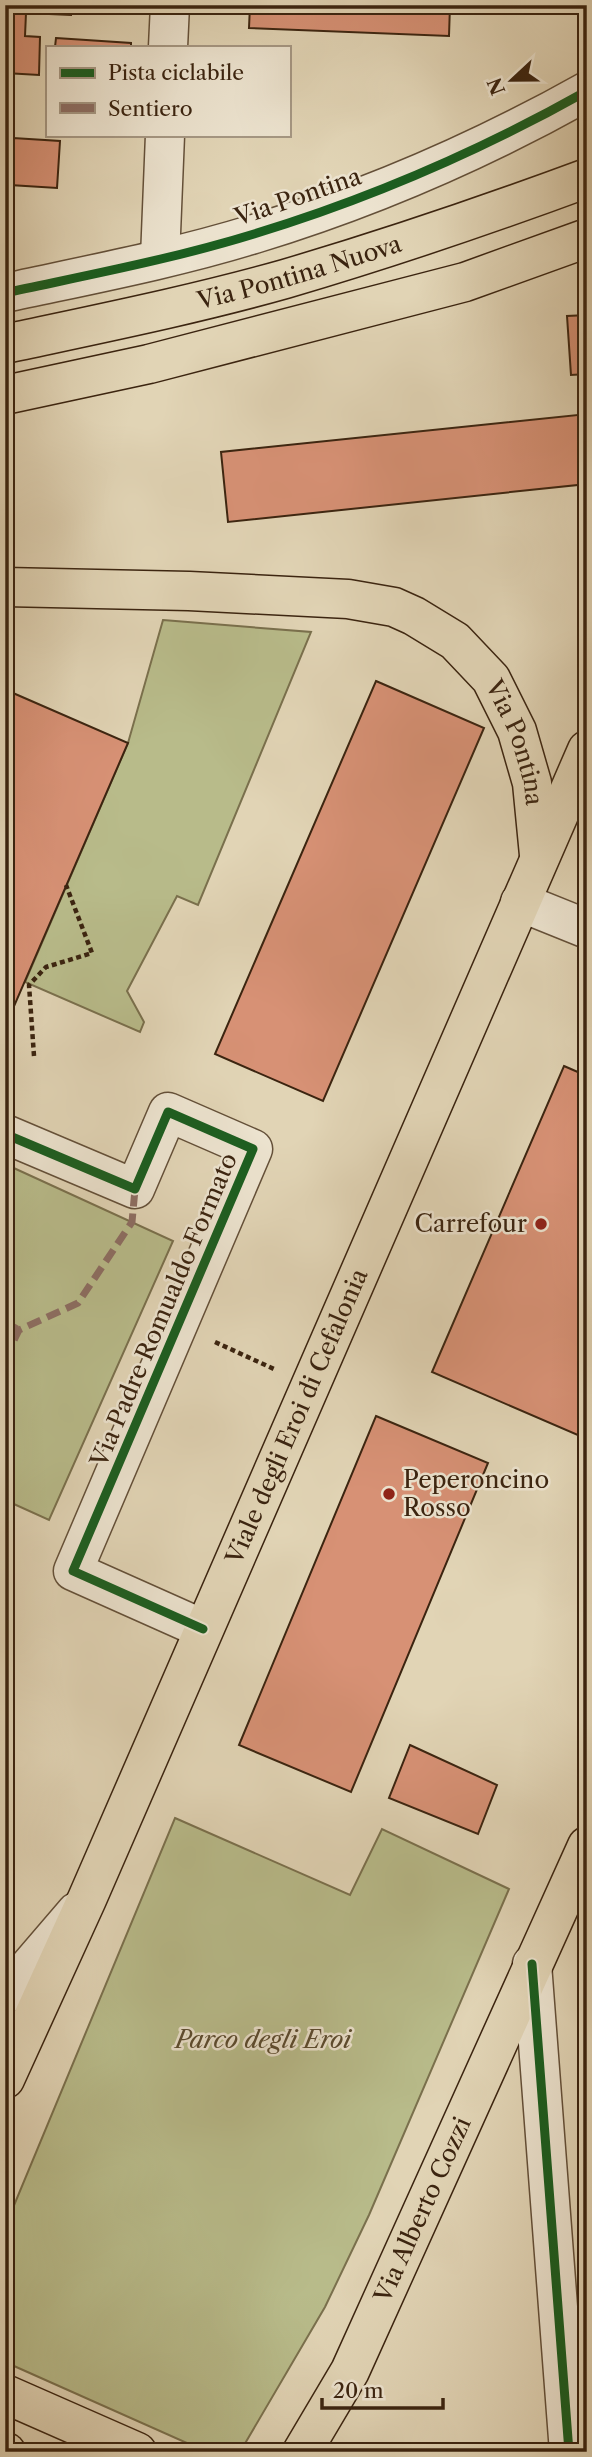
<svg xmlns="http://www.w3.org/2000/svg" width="592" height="2457" font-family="'Libre Caslon Text',serif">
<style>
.green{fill:#b8bb8a;stroke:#7a704d;stroke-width:2}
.building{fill:#d79175;stroke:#3b2410;stroke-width:2}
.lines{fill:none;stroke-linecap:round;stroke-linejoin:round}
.minor-casing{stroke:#645039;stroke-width:41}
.major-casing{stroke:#3b2410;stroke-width:41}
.highway-casing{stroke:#3b2410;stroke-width:41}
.path{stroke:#3b2410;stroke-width:4.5;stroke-dasharray:5 3.5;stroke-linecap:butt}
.minor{stroke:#ece3cf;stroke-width:38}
.major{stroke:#e1d4b5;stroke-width:38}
.highway{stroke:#e1d4b5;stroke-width:38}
.quiet{stroke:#8d6e63;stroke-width:7;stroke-dasharray:14 7;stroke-linecap:butt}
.cycleway-casing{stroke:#ece3cf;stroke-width:13}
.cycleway{stroke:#1b5e20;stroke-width:9}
.poi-dot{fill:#8f2418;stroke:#ece3cf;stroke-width:2.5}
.labels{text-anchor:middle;stroke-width:5;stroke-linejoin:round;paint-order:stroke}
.street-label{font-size:24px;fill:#3b2410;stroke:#ece3cf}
.poi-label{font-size:24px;fill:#3b2410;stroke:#ece3cf;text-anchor:end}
.park-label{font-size:24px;font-style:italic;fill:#5a4a2e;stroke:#ece3cf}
</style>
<rect width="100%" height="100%" fill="#e1d4b5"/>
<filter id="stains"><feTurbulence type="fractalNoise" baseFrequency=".00286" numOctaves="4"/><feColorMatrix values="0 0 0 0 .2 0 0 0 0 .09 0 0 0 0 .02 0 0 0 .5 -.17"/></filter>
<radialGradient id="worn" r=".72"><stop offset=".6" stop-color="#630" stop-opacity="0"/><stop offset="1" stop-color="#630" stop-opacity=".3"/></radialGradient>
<!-- green -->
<g class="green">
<polygon points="163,620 311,632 198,905 177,896 127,991 144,1022 140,1032 25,982 128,743"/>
<polygon points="5,1164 173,1241 49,1520 5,1500"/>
<polygon points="175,1818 350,1895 382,1829 509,1889 369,2215 325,2307 240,2452 207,2452 5,2362 5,2227"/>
</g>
<!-- building -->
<g class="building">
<polygon points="5,5 71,5 71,15 26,13 25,36 40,37 39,75 5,73"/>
<polygon points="250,5 450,5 449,36 249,28"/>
<polygon points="56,38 131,43 131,47 55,47"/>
<polygon points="13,138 60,141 57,188 10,185"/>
<polygon points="587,315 587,374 571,375 567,316"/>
<polygon points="587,414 587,484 228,522 221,452"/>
<polygon points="376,681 484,728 323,1101 215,1054"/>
<polygon points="13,693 128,743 5,1027 5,712"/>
<polygon points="564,1066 587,1076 587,1439 432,1372"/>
<polygon points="376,1416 488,1463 351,1792 239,1745"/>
<polygon points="410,1745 497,1785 478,1834 389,1798"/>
</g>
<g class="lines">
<!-- minor casing -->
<g class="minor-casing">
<g id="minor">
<polyline points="168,47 170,5"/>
<polyline points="160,258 165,135"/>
<path d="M5,293C88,275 173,259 254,234C369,199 482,150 587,91"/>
<polyline points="520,902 587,929"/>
<polyline points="5,1134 135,1189 168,1112 253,1149 73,1571 203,1629"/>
<polyline points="532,1964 569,2452"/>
<polyline points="5,1995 76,1912"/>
</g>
</g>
<!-- major casing -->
<g class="major-casing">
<g id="major">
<path id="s1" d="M5,587L189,591L348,599L394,607L414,616L455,641L491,679L517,731L532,783L539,855"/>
<path id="s2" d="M5,2079L87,1899L587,750"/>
<polyline points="5,2394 137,2452"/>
<polyline points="5,2452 6,2452"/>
<path id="s3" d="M302,2452L350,2371L587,1846"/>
</g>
</g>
<!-- highway casing -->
<g class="highway-casing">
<g id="highway">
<path id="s4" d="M5,344C98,324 193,305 285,279C387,249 487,215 587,178"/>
<polyline points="5,395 149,364 465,282 587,238"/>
</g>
</g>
<!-- path -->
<g class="path">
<polyline points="34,1056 29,985 46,967 92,953 66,885"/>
<polyline points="215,1342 274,1369"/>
</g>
<!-- minor -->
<use href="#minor" class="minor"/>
<!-- major -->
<use href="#major" class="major"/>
<!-- highway -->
<use href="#highway" class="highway"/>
<!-- quiet -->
<g class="quiet">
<polyline points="5,1322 19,1330"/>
<polyline points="5,1359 19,1330 78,1303 132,1222 135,1189"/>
</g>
<!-- cycleway casing -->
<g class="cycleway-casing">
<g id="cycleway">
<path d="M5,293C88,275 173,259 254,234C369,199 482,150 587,91"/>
<polyline points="5,1134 135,1189 168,1112 253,1149 73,1571 203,1629"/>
<polyline points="532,1964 569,2452"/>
</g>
</g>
<!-- cycleway -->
<use href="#cycleway" class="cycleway"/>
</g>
<!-- markers -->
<g class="poi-dot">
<circle cx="541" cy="1224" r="7"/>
<circle cx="389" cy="1494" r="7"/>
</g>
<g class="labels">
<!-- street labels -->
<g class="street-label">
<text transform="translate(298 197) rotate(-19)" y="8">Via Pontina</text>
<text dy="8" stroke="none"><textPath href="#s4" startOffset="303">Via Pontina Nuova</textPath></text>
<text dy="8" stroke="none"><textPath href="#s1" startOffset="581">Via Pontina</textPath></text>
<text transform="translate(164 1310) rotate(-67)" y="8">Via Padre Romualdo Formato</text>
<text dy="8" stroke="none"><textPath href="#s2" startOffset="724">Viale degli Eroi di Cefalonia</textPath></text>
<text dy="8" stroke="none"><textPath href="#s3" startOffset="271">Via Alberto Cozzi</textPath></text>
</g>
<!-- poi labels -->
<g class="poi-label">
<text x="527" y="1232">Carrefour</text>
<text x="403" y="1488" text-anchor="start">Peperoncino<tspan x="403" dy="28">Rosso</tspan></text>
</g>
<!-- park labels -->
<g class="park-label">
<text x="263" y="2048">Parco degli Eroi</text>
</g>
</g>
<!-- margin -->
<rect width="592" height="2457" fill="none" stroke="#e1d4b5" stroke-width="28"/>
<rect x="7" y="7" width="578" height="2443" fill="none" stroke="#3b2410" stroke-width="3.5"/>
<rect x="14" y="14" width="564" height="2429" fill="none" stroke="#3b2410" stroke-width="2"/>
<!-- legend -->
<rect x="46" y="46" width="245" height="91" fill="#ece3cf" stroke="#a59783" stroke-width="2"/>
<rect x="60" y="68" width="35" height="10" fill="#1b5e20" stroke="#a59783" stroke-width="2"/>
<text x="108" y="80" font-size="21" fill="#3b2410">Pista ciclabile</text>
<rect x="60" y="103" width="35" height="10" fill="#8d6e63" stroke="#a59783" stroke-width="2"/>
<text x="108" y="116" font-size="21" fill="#3b2410">Sentiero</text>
<!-- north arrow -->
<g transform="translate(512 80) rotate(248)" stroke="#ece3cf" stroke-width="5" paint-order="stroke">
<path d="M0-5L12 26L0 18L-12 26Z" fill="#3b2410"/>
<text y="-10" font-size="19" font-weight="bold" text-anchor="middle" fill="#3b2410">N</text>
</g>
<!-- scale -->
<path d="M322 2398v10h121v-10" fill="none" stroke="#3b2410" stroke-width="3.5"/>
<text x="333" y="2398" font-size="21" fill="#3b2410" stroke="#ece3cf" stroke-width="5" paint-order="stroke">20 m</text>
<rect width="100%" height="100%" filter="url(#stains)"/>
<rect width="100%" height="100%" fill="url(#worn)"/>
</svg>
